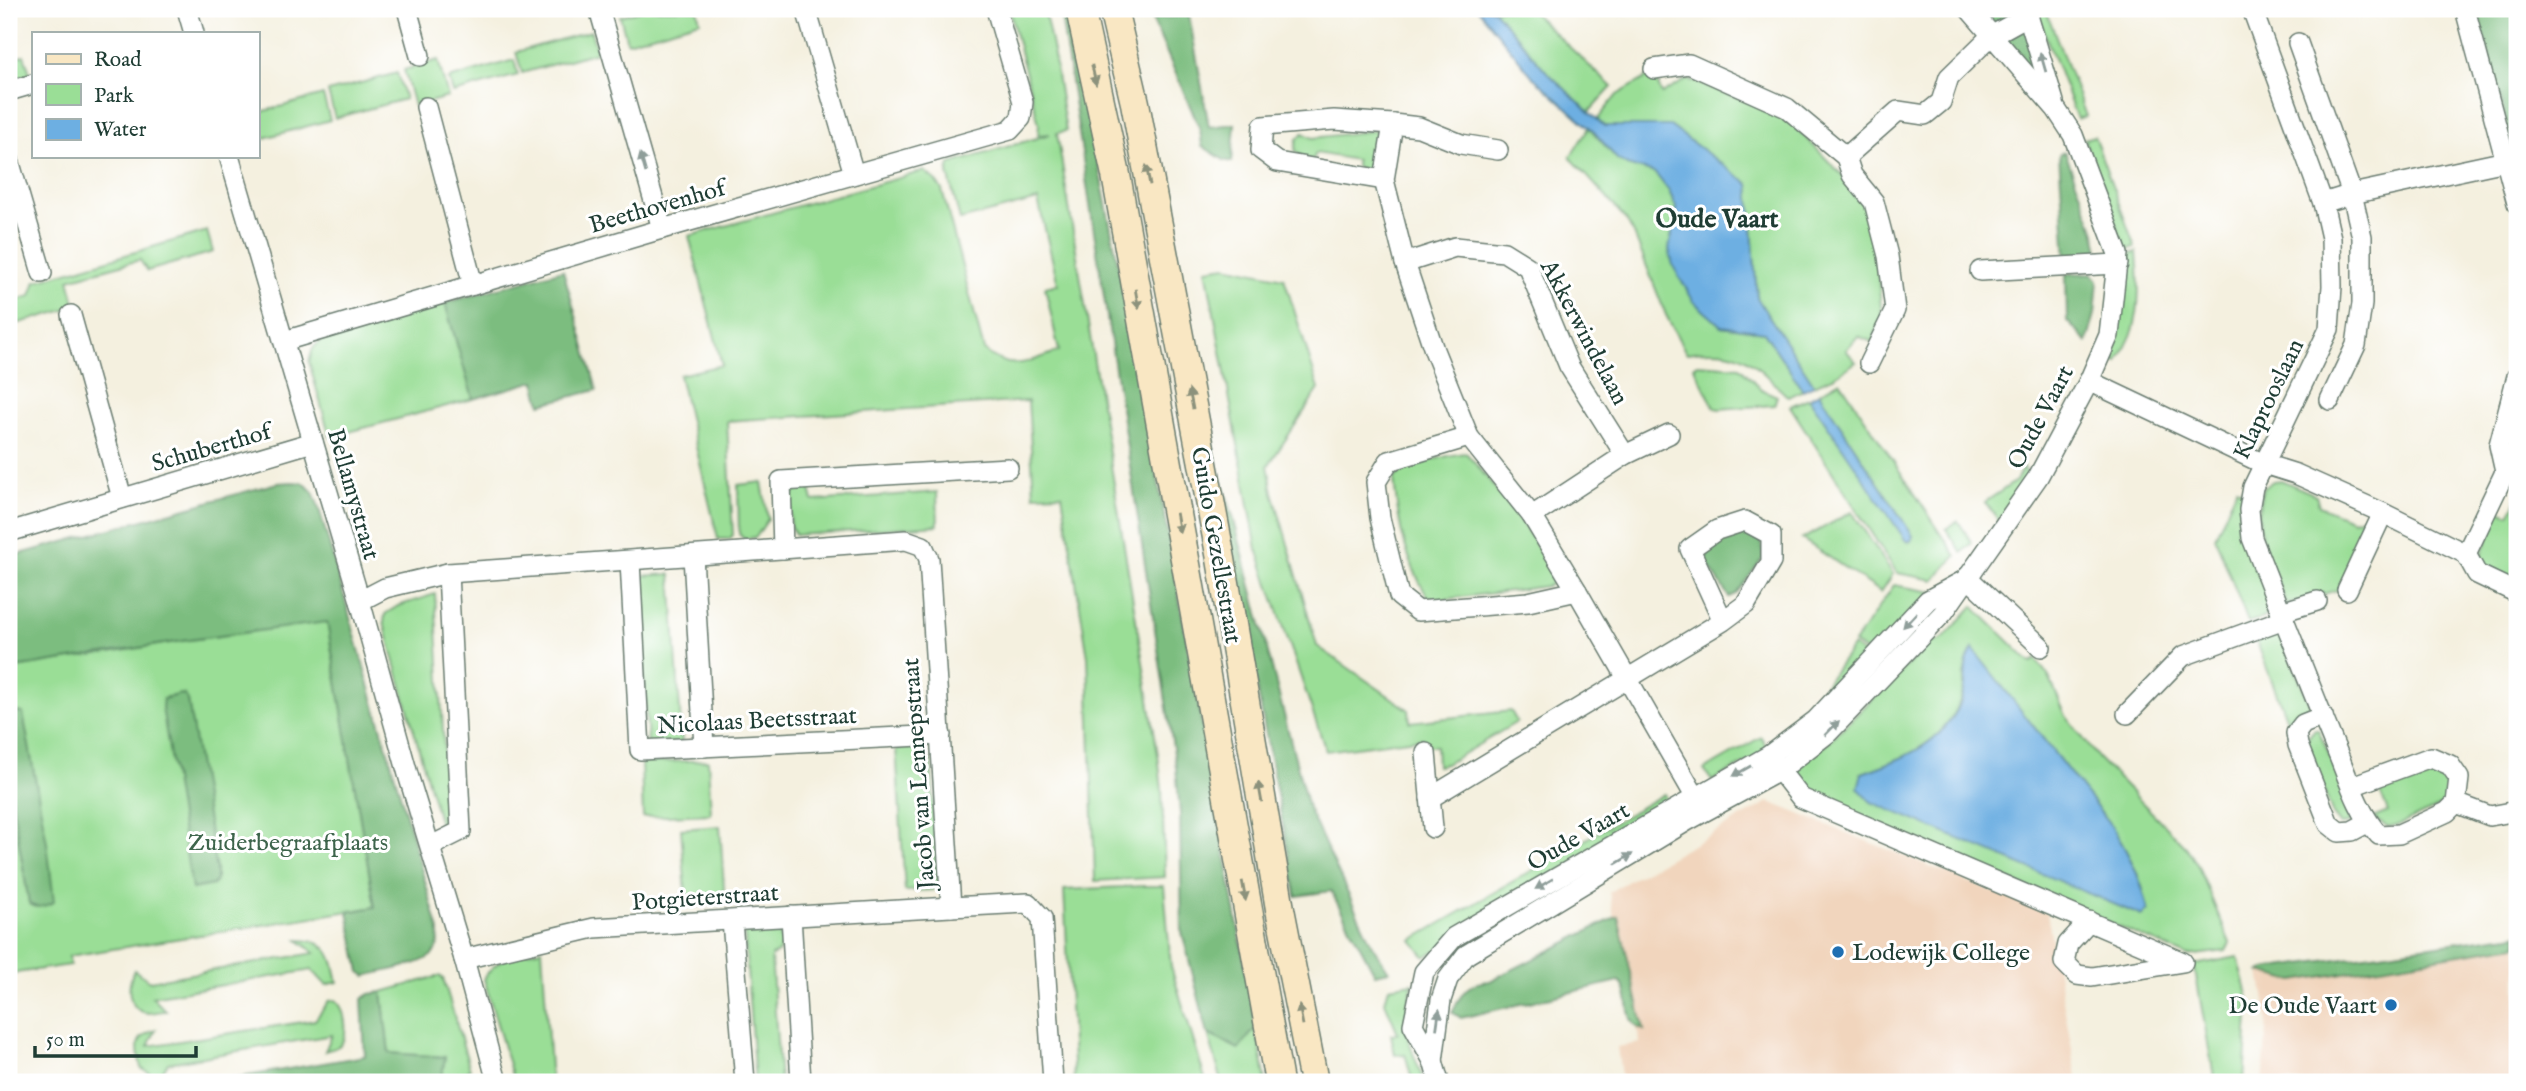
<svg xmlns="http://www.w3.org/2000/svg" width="2526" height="1091" font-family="'IM FELL English',serif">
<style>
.built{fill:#f1d5bd}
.green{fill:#9ade96;stroke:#5c8e65;stroke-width:2;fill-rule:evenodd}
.forest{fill:#7bbd7f;stroke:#4d7d5a;stroke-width:2}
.water{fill:#6dafe2;stroke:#46768b;stroke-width:2}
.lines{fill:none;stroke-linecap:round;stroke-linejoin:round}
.minor-casing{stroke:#6a7c70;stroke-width:22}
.secondary-casing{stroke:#6a7c70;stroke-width:31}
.minor{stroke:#fff;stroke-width:19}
.secondary{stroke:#f9e7c3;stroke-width:28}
.oneway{fill:#8f9e9a}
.oneway2{fill:#8c927c}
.poi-dot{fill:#1f6fb2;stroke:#fff;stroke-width:2.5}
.labels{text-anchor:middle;stroke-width:6;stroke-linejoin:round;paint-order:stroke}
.street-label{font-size:24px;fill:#1f3d34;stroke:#fff}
.park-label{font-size:24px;fill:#3e654c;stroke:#fff}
.poi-label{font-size:24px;fill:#1f3d34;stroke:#fff;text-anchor:start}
.neighbourhood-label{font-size:26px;font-weight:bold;fill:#1f3d34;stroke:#fff}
</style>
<rect width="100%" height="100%" fill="#fff"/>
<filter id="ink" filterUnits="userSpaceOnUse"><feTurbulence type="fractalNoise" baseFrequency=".0143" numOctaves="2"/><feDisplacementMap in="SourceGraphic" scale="14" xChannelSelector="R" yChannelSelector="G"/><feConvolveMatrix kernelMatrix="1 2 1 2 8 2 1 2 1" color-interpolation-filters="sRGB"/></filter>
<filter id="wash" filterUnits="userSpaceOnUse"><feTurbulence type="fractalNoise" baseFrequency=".00686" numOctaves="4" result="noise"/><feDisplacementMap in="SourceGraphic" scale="28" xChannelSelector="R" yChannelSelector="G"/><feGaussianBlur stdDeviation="1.57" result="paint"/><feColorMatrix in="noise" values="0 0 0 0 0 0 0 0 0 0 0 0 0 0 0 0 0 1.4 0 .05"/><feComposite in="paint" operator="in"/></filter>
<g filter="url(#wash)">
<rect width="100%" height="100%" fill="#f4f0df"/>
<!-- built -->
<g class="built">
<polygon points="1769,802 2047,913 2078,1082 1622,1082 1617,1047 1640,1043 1609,892"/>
<polygon points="2517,945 2517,1082 2262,1082 2268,1019 2260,972 2294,981"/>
</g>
<!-- green -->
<g class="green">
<polygon points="644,9 697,9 700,21 627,42 620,16"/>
<path d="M1009,9H1044L1054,56L1066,131L1057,133L1158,755L1162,790L1165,877L1095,881L1088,657L1062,494L1034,495L1028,401L727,421L733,535L729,539H718L679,375L722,365L689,236L924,171L934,179L942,190L984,350C1011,374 1030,361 1059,351L1045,287L1058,284L1038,200L960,220L948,173L950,164L1050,134L1038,135L1039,124Z"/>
<polygon points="1493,9 1529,9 1612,87 1589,112 1546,71"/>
<polygon points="2046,10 2086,116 2077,119 2037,13"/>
<polygon points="591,31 597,52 522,73 516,52"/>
<polygon points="24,55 31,76 9,81 9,59"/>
<polygon points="438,60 448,97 414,106 404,70"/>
<polygon points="514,60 518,75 453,93 449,79"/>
<polygon points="397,73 405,99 335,118 328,92"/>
<polygon points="1653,74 1662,94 1687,79 1782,113 1841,174 1872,212 1882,317 1872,342 1858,336 1846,350 1856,362 1835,376 1814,385 1757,298 1749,184 1670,126 1604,126 1597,120 1617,95"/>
<polygon points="323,95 330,120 257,140 257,113"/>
<path d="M1589,128L1617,159L1627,165L1655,173L1669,191L1677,209L1669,249L1721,326L1764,332L1803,390L1788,397C1750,360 1743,345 1686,353L1666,315L1634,234L1625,218L1570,157Z"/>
<polygon points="1378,130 1379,135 1374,165 1366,170 1356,167 1356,160 1316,153 1313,160 1301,157 1295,150 1297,139 1303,133 1313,138"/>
<polygon points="2094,136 2135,247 2125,250 2084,139"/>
<polygon points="207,231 213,252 147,271 140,260 69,279 76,307 9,326 9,302 31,296 36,281"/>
<path d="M2137,252C2139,277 2141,306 2133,331C2129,341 2123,352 2118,362L2109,357L2122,256Z"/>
<polygon points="1226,266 1284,278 1319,389 1268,466 1273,492 1317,646 1409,710 1410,722 1511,711 1517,722 1446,764 1437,766 1436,746 1425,746 1423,738 1326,751 1257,549 1206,269"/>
<polygon points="445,303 473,399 330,437 309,362 313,348 323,339"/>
<polygon points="1697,364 1740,367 1761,389 1777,396 1774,405 1718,409 1714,407 1694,367"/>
<polygon points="1840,381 1956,556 1934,580 1897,573 1790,406 1809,398 1909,542 1913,536 1819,393"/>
<path d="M1466,453C1483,472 1557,562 1553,583L1548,586L1439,600L1427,596C1404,556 1398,523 1394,479C1403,465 1449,455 1466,453Z"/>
<polygon points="2023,466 2028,477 1999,521 1985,502 2016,481"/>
<path d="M2281,480L2316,495L2319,506L2353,520L2362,517L2371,526L2344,588L2287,605C2272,566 2250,530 2263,488L2273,481Z"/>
<polygon points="762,482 768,519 756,537 744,539 739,534 738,485"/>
<polygon points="802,485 809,485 813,501 937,492 938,525 796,535 790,527 791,496"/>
<path d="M2237,488L2244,491C2234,535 2255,565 2272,605L2263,618L2248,622L2215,537Z"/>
<polygon points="2517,500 2517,584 2486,570 2482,555 2493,526 2490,524 2498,509 2509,514"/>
<polygon points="1852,512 1893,574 1881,592 1802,539"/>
<polygon points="1958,521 1972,543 1962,553 1946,529"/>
<polygon points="671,574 682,743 648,745 638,576"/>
<polygon points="1894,585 1933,592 1872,656 1854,643"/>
<polygon points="435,594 448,816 447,824 441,828 384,623 385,614 398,606"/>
<path d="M1973,606L2031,663L2036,659L2049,677L2066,716L2099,759L2187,848L2198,866L2230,943L2226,951L2187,956L1804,793L1796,784L1795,768L1825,745L1929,644L1943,639ZM1973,649L2112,827C2129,854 2142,879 2148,910L1862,773C1905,758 1951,741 1963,691C1965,686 1963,680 1964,675C1965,667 1970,657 1973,649Z"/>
<path d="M327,621L375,907L69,956L70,965L9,974V783L29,903L18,712L9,715V669L182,641ZM175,696L193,889L166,697Z"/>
<polygon points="2271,634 2282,638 2311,707 2310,713 2289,725 2256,640"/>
<polygon points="1853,646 1870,659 1810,721 1802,712 1813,701"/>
<polygon points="2315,729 2318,729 2353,811 2350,822 2341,825 2333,815 2306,740"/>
<polygon points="1761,737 1769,751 1712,781 1704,770"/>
<polygon points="917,747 925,752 931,761 938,879 933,890 905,891 896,749"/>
<polygon points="708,760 711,814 643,817 641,763"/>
<path d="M2426,768C2446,777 2450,780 2447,803L2401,824L2387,827L2373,818L2388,812L2379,789L2364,794L2366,788Z"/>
<polygon points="1664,794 1670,808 1425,957 1412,940"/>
<polygon points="720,826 725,904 687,907 681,829"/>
<polygon points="1143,886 1164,886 1171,967 1206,1082 1074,1082 1064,890"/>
<polygon points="768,927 780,935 782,944 778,953 771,956 780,1082 755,1082 744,928"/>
<path d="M298,940C329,940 332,954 338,982L326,985L312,970L152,997L166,1011C160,1011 153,1013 148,1013C126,1010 127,985 134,970L150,981L315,953Z"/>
<path d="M542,949L551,1082H514L484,979C497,955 518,954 542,949Z"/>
<polygon points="2238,957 2249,999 2244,1082 2215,1082 2194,965"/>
<polygon points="439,976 443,978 470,1069 467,1072 442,1076 444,1057 389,1053 382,992"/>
<path d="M1413,983C1400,1030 1408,1039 1424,1082L1412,1079L1405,1054L1395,1055L1391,1034L1398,1033L1385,1002L1389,987Z"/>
<path d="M336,1000C345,1009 349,1033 341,1044C337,1049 330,1049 325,1051L332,1035L168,1063L158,1078L141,1068C137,1047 133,1037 156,1030L148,1046L315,1020L329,1001Z"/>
<polygon points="1256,1027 1266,1082 1222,1082 1208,1034 1239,1049"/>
</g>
<!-- forest -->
<g class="forest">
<polygon points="1060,9 1067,9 1130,324 1256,1027 1239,1049 1208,1034 1182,932 1180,814 1176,767"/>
<polygon points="1969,9 2026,9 2056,109"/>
<polygon points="2477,9 2516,9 2517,164 2517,163"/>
<polygon points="1189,15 1209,127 1235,124 1232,162 1224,160 1202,146 1200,129 1152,19"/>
<polygon points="2065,152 2094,229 2099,250 2092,258 2066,259 2059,154"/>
<polygon points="563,270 597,390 541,404 535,381 473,399 445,303"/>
<polygon points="2092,273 2098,280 2095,314 2087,342 2067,321 2066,274"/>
<polygon points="1213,451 1234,520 1308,808 1372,945 1389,971 1375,974 1331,891 1296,896"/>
<path d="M292,482L304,483L313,492L318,505L439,931C439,939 439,946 434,953C425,965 382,971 366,976L360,972L348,912L375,907L327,622L182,641L9,669V557L277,483Z"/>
<polygon points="1746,529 1762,541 1763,558 1736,594 1729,597 1707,563 1706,551 1721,538"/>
<polygon points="180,694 185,695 188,700 216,870 216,881 213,885 192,889 162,707 163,699"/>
<path d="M18,712L23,713L47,843L54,902C47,906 35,910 29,903L9,783V715Z"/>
<path d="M1618,916L1644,1030C1621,1024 1634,994 1619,981L1461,1018L1452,1012C1462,993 1467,982 1490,981Z"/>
<polygon points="2517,934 2517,945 2294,981 2260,972 2265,969"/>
<polygon points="382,992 389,1053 445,1057 442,1076 429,1082 212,1082 365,1056 362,999 370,994"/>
</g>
<!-- water -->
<g class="water">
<polygon points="1478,9 1493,9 1546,71 1604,126 1670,126 1749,184 1757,298 1814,385 1803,390 1764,332 1721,326 1694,302 1673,266 1669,249 1677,209 1669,191 1655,173 1627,165 1617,159 1595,133 1533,77"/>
<polygon points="1819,393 1913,536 1911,541 1906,541 1809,398"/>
<path d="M1973,649L2112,827C2129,854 2142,879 2148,910L2142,916L1871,802L1858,788L1862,773C1905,758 1953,740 1964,691C1968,672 1961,669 1973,649Z"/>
</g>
</g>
<g filter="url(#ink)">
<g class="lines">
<!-- minor casing -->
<g class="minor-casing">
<g id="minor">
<polyline points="187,9 194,33"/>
<polyline points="407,9 420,56"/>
<polyline points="599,9 662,229"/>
<polyline points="806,9 854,174"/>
<polyline points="2026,9 2054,102"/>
<path d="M2252,9L2323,203L2331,238L2332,286L2329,329L2253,487L2249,510L2252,538C2280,609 2307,679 2336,749C2348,778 2358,812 2379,835L2399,834L2447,812L2456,803L2459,778L2450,765L2431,757L2352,786"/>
<polyline points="2465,9 2517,203"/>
<polyline points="2298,43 2352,194 2362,237 2362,304 2356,345 2330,400"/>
<polyline points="1654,69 1689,64 1787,108 1846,157 1852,175 1874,202 1888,256 1895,310 1869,363"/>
<polyline points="9,91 33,84"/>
<polyline points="426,107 473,285"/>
<polyline points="1393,124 1384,180 1405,263 1434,350 1469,437 1532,516 1577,591 1700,805"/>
<polyline points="229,156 360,601 409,778 464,959 497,1082"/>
<polyline points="1846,157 1898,111 1925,115 1941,102 1949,77 1991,36 2029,15"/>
<polyline points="9,160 42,273"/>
<polyline points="1384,180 1277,162 1261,150 1263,126 1334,120 1393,124 1419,127 1461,144 1498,150"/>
<polyline points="2323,203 2352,194 2506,161"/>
<polyline points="1405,263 1455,247 1504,252 1528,267 1569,366 1625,455"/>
<polyline points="1980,271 2118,264"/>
<polyline points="71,315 122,498"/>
<polyline points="284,341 662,229 1010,130 1021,118 1023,102 996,9"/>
<polyline points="2089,381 2264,464 2296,474 2383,513 2466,554 2477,574 2517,593"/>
<polyline points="1469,437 1389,461 1376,482 1380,518 1399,596 1418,611 1528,602 1577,591"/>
<polyline points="1532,516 1625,455 1669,434"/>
<polyline points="9,532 313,442"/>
<polyline points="783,549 781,481 1008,468"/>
<polyline points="2466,554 2505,472 2499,445 2517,376"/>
<polyline points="693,556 704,747"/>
<polyline points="630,561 640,750 941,735"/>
<polyline points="1967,577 2041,647"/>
<polyline points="2347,590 2383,513"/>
<polyline points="360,601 385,588 448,573 906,540 923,546 929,559 951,907 1028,903 1042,918 1053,1082"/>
<polyline points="2281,612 2317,601"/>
<polyline points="2127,714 2183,656 2284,619"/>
<polyline points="2323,716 2303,724 2296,733 2298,745 2329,824 2339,832 2352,831 2367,823"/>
<polyline points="1426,753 1433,828"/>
<polyline points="1773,762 1801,798 2183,962 2092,977 2077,975 2064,962 2068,944 2089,921"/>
<polyline points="1430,798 1723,621 1746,604 1771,562 1771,535 1745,521 1717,530 1690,549 1723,621"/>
<polyline points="2456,803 2490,816 2517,811"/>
<polyline points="431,846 461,831 448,573"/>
<polyline points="791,916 801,1082"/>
<polyline points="732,921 745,1082"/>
<polyline points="464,959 594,928 951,907"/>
<polyline points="1433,1061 1441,1000 1448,979 1466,955 1687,821 1779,771 1828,733 1943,613 2038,477 2089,381 2109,335 2118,254 2073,135 2056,109 1969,9"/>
<polyline points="1439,1082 1433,1061 1413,1025 1424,972 1454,937 1768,756 1816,720 1928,600 1963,581"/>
</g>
</g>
<!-- secondary casing -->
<g class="secondary-casing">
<g id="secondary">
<polyline points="1080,9 1116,175 1279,1082"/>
<polyline points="1113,9 1135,103 1221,559 1280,909 1314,1082"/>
</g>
</g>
<!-- minor -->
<use href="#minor" class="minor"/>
<!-- secondary -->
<use href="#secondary" class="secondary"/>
</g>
<!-- one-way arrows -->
<defs><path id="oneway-solid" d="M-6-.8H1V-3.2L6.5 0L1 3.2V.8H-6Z" transform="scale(1.75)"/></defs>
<g class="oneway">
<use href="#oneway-solid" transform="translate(2043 62) rotate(-106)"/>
<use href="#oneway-solid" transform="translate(643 163) rotate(-106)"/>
<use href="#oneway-solid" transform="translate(1910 620) rotate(133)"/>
<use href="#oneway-solid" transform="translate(1832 728) rotate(-45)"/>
<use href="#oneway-solid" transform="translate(1742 771) rotate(150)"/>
<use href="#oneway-solid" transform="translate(1624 859) rotate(-31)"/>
<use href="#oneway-solid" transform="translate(1544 884) rotate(150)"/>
<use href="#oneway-solid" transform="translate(1438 1019) rotate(-82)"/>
</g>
<g class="oneway2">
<use href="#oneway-solid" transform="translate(1094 75) rotate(78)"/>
<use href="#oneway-solid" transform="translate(1148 175) rotate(-101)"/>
<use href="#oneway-solid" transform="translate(1137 299) rotate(80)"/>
<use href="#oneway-solid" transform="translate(1191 399) rotate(-101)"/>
<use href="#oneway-solid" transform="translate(1178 523) rotate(80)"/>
<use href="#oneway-solid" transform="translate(1260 792) rotate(-100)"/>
<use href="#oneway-solid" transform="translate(1244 891) rotate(80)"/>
<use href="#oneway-solid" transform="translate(1301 1015) rotate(-101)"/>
</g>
</g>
<!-- markers -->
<g class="poi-dot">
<circle cx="1838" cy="952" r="7"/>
<circle cx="2391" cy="1005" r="7"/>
</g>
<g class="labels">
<!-- street labels -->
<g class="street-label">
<text transform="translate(657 206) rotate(-16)" y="8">Beethovenhof</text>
<text transform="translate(1585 332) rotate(62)" y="8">Akkerwindelaan</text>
<text transform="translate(2268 399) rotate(-64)" y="8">Klaprooslaan</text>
<text transform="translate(2040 417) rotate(-62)" y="8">Oude Vaart</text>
<text transform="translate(211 447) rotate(-16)" y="8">Schuberthof</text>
<text transform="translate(354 494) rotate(74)" y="8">Bellamystraat</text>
<text transform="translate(1217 545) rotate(80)" y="8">Guido Gezellestraat</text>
<text transform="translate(757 720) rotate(-3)" y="8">Nicolaas Beetsstraat</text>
<text transform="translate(918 774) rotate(-94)" y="8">Jacob van Lennepstraat</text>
<text transform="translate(1578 836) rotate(-30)" y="8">Oude Vaart</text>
<text transform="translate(705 897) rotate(-4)" y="8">Potgieterstraat</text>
</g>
<!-- park labels -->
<g class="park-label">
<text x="288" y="850">Zuiderbegraafplaats</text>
</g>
<!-- poi labels -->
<g class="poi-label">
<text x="1852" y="960">Lodewijk College</text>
<text x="2377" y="1013" text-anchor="end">De Oude Vaart</text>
</g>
<!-- neighbourhood labels -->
<g class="neighbourhood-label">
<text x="1717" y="227">Oude Vaart</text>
</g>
</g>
<!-- margin -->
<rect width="2526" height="1091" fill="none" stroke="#fff" stroke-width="35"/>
<!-- legend -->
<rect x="32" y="32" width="228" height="126" fill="#ffffff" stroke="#a5b1ae" stroke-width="2"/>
<rect x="46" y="54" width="35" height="10" fill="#f9e7c3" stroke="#a5b1ae" stroke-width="2"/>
<text x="94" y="66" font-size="21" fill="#1f3d34">Road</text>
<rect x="46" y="84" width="35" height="21" fill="#9ade96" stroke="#a5b1ae" stroke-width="2"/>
<text x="94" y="102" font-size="21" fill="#1f3d34">Park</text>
<rect x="46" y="119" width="35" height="21" fill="#6dafe2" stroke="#a5b1ae" stroke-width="2"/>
<text x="94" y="136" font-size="21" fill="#1f3d34">Water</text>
<!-- scale -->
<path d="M35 1046v10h161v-10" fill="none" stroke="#1f3d34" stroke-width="3.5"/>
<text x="46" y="1046" font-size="21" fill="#1f3d34" stroke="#ffffff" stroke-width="5" paint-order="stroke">50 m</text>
</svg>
